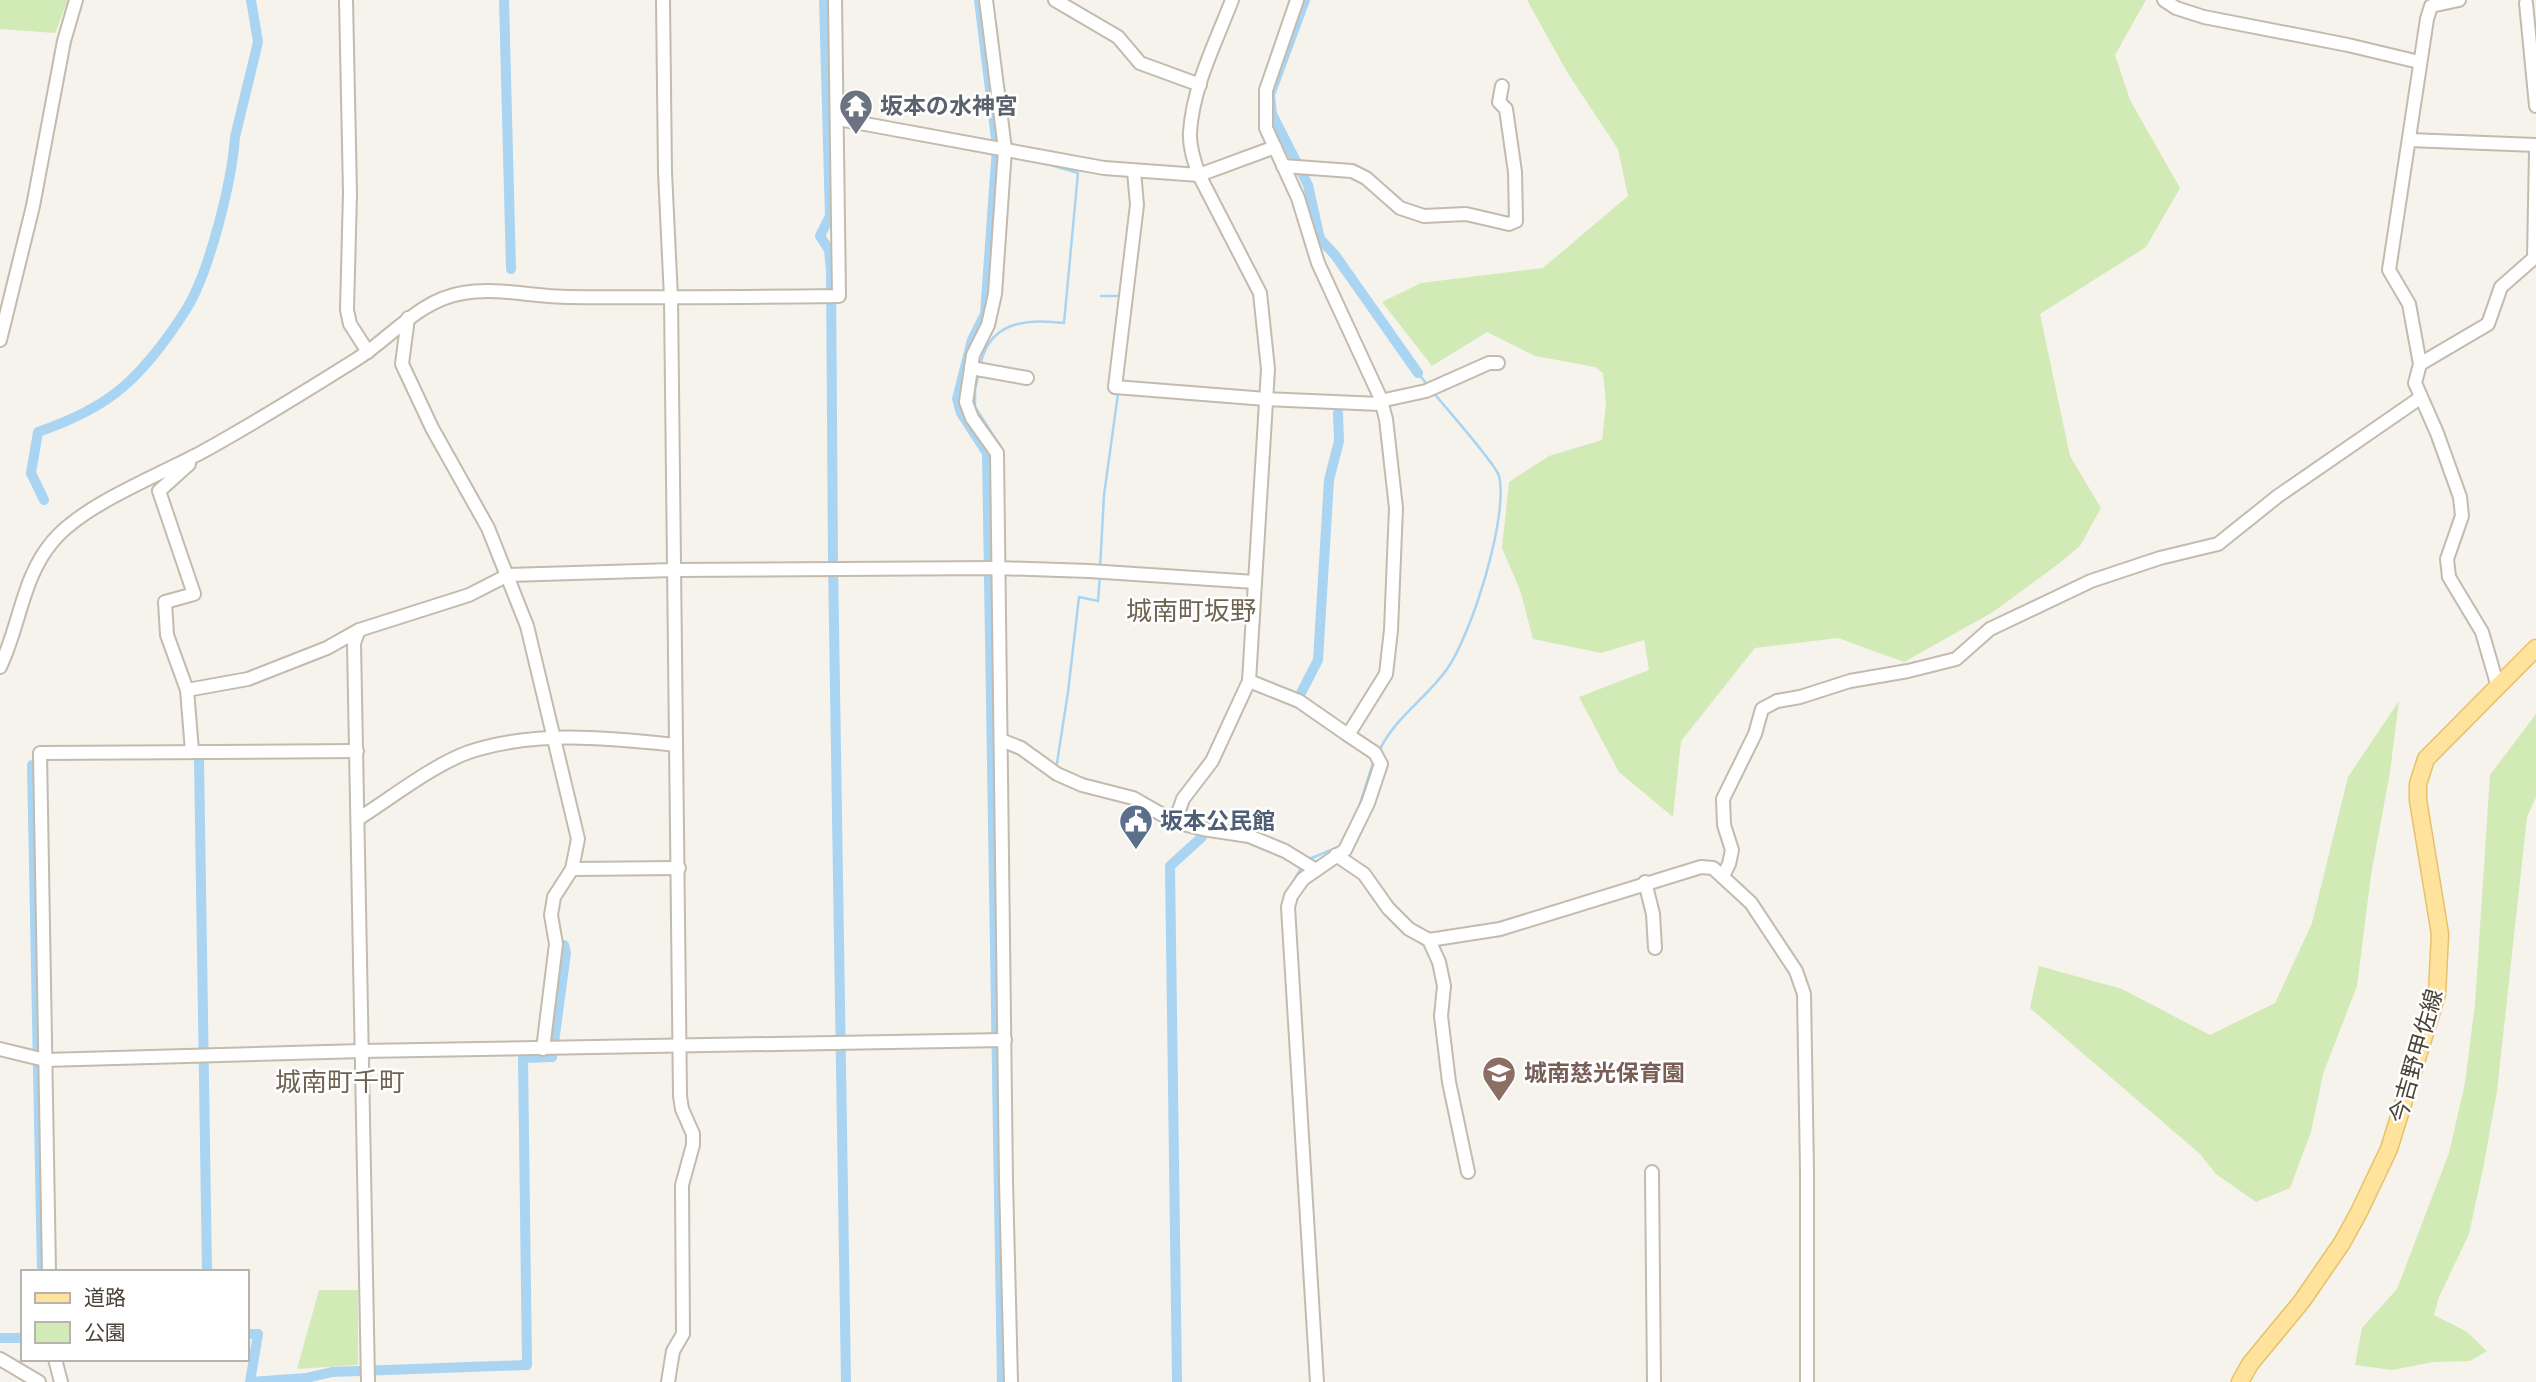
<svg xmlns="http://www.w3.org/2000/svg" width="2536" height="1382" font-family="'Space Grotesk','Noto Sans JP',sans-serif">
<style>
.green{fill:#d2eab5}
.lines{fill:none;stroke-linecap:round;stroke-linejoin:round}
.stream{stroke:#a9d4f2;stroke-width:2.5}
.canal{stroke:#a9d4f2;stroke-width:10}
.minor-casing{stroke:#c2bbae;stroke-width:16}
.major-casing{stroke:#e6c16a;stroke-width:19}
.minor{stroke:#fff;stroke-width:12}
.major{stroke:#ffe39c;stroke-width:16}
.labels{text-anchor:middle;stroke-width:5;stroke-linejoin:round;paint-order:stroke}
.worship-label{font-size:23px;font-weight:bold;fill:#5b616d;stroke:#fff;text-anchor:start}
.service-label{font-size:23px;font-weight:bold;fill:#4e5e75;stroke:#fff;text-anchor:start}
.street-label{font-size:23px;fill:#4b4439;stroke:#fff}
.education-label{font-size:23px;font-weight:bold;fill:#785e54;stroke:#fff;text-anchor:start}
.quarter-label{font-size:26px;fill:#6e6250;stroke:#fff}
</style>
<rect width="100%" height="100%" fill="#f6f3ec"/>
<!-- green -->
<g class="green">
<polygon points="0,0 68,0 55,33 0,29"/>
<polygon points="1527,0 2146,0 2115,55 2130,100 2180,188 2146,247 2040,314 2070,456 2101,508 2080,546 2057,565 1993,612 1904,662 1838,638 1755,648 1681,741 1673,817 1619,772 1579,697 1649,670 1644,640 1601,653 1533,639 1520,590 1502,548 1509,482 1549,456 1602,440 1606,404 1603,373 1595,367 1535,356 1487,332 1432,366 1382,302 1421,283 1543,268 1628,196 1618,149 1567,72"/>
<polygon points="2399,701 2390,772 2371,875 2357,986 2323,1074 2311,1132 2290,1188 2256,1202 2216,1174 2200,1154 2030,1008 2039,966 2122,989 2210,1035 2275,1003 2312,923 2348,777"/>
<polygon points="2536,714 2536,797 2527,817 2497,1091 2483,1169 2469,1234 2439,1297 2434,1315 2467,1332 2487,1351 2470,1361 2433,1362 2392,1370 2355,1365 2362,1328 2397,1289 2449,1153 2465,1083 2475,1004 2490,775"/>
<polygon points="319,1290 358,1290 358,1365 297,1369"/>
</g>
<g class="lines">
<!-- stream -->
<g class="stream">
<polyline points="1101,296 1122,296"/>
<polyline points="1131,310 1132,296"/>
<path d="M980,367C988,322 1025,318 1064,323L1078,173L1047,164"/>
<polyline points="979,373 975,389 975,407 1002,449"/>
<polyline points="1418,373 1429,387"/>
<polyline points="1100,568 1104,495 1118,394"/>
<path d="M1379,751C1396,716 1426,699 1447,669C1471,636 1509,516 1499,476C1496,464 1444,406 1433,392"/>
<polyline points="1057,763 1068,692 1079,597 1098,601 1100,575"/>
<polyline points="1358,810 1374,760"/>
<polyline points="1307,860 1343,845"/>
<polyline points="1290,887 1303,865"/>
</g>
<!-- canal -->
<g class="canal">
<polyline points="504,0 511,269"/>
<polyline points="824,0 830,216 820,236 829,250 831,271 833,562 846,1382"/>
<polyline points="979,0 997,147 985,314 972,340 957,399 961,413 987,453 1002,1382"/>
<polyline points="1305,0 1270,95 1272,114 1308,185 1320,239 1335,255 1418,373"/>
<path d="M44,500L31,473L38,432C67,422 99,408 123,387C147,367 174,330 190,303C211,264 232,181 235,137L258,42L251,0"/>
<polyline points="1300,695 1318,660 1329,480 1339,441 1338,413"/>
<polyline points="199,759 207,1272"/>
<polyline points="32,765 42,1272"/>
<polyline points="247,1334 258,1334 250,1382"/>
<polyline points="0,1338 23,1338"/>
<polyline points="250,1382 306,1378 332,1372 527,1365 523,1058 552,1057 566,953 564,945"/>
<polyline points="1177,1382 1170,866 1202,837"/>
</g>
<!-- minor casing -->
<g class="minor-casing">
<g id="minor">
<polyline points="346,0 350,193 347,310 350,324 368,352"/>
<polyline points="663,0 665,172 671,298 680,1096 682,1109 693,1134 693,1145 682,1185 683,1334 673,1351 668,1382"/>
<polyline points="986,0 1005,149 995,294 988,325 973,355 966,402 972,418 997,453 1006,1181 1011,1382"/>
<polyline points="1055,0 1118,37 1140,63 1200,85"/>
<polyline points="1297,0 1266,90 1266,128 1298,198 1318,263 1380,397 1386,419 1396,508 1391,630 1386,674 1348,735 1375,753 1381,764 1368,803 1345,850 1303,879 1291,896 1288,907 1317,1382"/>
<polyline points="2164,0 2176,8 2204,17 2348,45 2419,62"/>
<polyline points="2459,0 2431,6 2427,19 2389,270 2409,304 2420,364 2415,383 2437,433 2460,497 2462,516 2447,559 2449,577 2482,632 2498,687"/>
<polyline points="2526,3 2536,106"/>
<polyline points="838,119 1104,168 1199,175 1275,147"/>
<polyline points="2409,140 2536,145"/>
<polyline points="1283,166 1352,171 1366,178 1400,208 1424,216 1466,214 1509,224 1516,221 1515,172 1506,109 1499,102 1502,86"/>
<polyline points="1134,171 1137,205 1115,387 1266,399 1380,404"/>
<polyline points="408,318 402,364 432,428 488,528 527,626 578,839 572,869 554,897 551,915 556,944 543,1049"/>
<polyline points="0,340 33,206 64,41 76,0"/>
<polyline points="2420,364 2488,324 2501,287 2534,258 2536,151"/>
<polyline points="971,368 1027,378"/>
<polyline points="1380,401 1426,391 1489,363 1498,363"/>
<polyline points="189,464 159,491 194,594 165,602 167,635 187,690 192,751"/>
<polyline points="359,630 354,643 368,1382"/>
<path d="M0,667C20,626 22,577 53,541C84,504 158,476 202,452C255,423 306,391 357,359C392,337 419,300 463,293C499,287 533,297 569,297C659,298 749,297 839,296L835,0"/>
<polyline points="1249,681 1299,701 1348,735"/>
<polyline points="187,690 248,679 327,648 359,630 469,595 508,575 673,570 997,568 1089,571 1255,582"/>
<polyline points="1001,740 1021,748 1057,774 1082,785 1133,798 1175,822 1203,829 1249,836 1285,851 1316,870"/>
<path d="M358,819C391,798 433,765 469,752C535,730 608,738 676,745"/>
<path d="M1175,822L1183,799L1212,761L1249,681L1268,369L1260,293L1199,175C1194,161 1189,146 1190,132C1193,86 1216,42 1232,0"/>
<polyline points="1336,855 1364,874 1388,908 1409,929 1429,940 1439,962 1444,986 1441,1016 1449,1082 1468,1172"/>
<polyline points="572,869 679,868"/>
<polyline points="1723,876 1729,864 1732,850 1724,825 1723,799 1755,734 1762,709 1777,701 1800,697 1850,681 1908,671 1956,659 1990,629 2091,581 2160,558 2218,544 2278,496 2420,398"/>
<polyline points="1645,882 1653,914 1655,948"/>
<polyline points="1429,940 1500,929 1701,867 1713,868 1751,903 1796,971 1804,994 1807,1171 1807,1382"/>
<polyline points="0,1049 45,1060 362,1051 1005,1040"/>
<polyline points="1652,1172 1654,1382"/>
<polyline points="49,1272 40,753 357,751"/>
<polyline points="0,1359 39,1382"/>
<polyline points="55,1359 61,1382"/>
</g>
</g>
<!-- major casing -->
<g class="major-casing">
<polyline id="major" points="2240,1382 2250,1364 2302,1301 2342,1243 2359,1212 2389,1149 2430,1017 2437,994 2440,934 2418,800 2418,784 2426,759 2536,648"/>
</g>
<!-- minor -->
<use href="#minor" class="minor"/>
<!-- major -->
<use href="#major" class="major"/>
</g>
<!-- icons -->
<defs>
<g id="temple-pin" transform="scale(1.75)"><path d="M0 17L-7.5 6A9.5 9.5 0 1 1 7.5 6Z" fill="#6b7280" stroke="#fff"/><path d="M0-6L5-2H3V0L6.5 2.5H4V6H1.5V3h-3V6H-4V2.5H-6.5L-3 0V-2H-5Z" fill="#fff"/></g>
<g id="civic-pin" transform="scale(1.75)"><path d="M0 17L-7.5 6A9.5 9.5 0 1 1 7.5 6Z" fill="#5c6f8a" stroke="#fff"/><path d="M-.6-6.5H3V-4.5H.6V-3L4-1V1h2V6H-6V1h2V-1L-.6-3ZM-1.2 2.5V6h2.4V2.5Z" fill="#fff"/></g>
<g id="school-pin" transform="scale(1.75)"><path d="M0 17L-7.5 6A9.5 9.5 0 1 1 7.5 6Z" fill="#8d6e63" stroke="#fff"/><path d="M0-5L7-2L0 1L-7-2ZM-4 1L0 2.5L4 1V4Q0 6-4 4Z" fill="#fff"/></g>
</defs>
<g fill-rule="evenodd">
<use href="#temple-pin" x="856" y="106"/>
<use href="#civic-pin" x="1136" y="821"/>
<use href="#school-pin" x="1499" y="1073"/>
</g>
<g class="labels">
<!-- worship labels -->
<g class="worship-label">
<text x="880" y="114">坂本の水神宮</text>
</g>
<!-- service labels -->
<g class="service-label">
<text x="1160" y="829">坂本公民館</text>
</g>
<!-- street labels -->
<g class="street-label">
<text transform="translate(2416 1056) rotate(-74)" y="8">今吉野甲佐線</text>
</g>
<!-- education labels -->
<g class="education-label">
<text x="1524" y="1081">城南慈光保育園</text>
</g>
<!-- quarter labels -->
<g class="quarter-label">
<text x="1191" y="620">城南町坂野</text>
<text x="340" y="1091">城南町千町</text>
</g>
</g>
<!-- legend -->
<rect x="21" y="1270" width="228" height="91" fill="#ffffff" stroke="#b7b4b0" stroke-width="2"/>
<rect x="35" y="1293" width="35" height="10" fill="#ffe39c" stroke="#b7b4b0" stroke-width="2"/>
<text x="84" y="1305" font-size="21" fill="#4b4439">道路</text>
<rect x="35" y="1322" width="35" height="21" fill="#d2eab5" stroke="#b7b4b0" stroke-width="2"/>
<text x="84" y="1340" font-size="21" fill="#4b4439">公園</text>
</svg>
